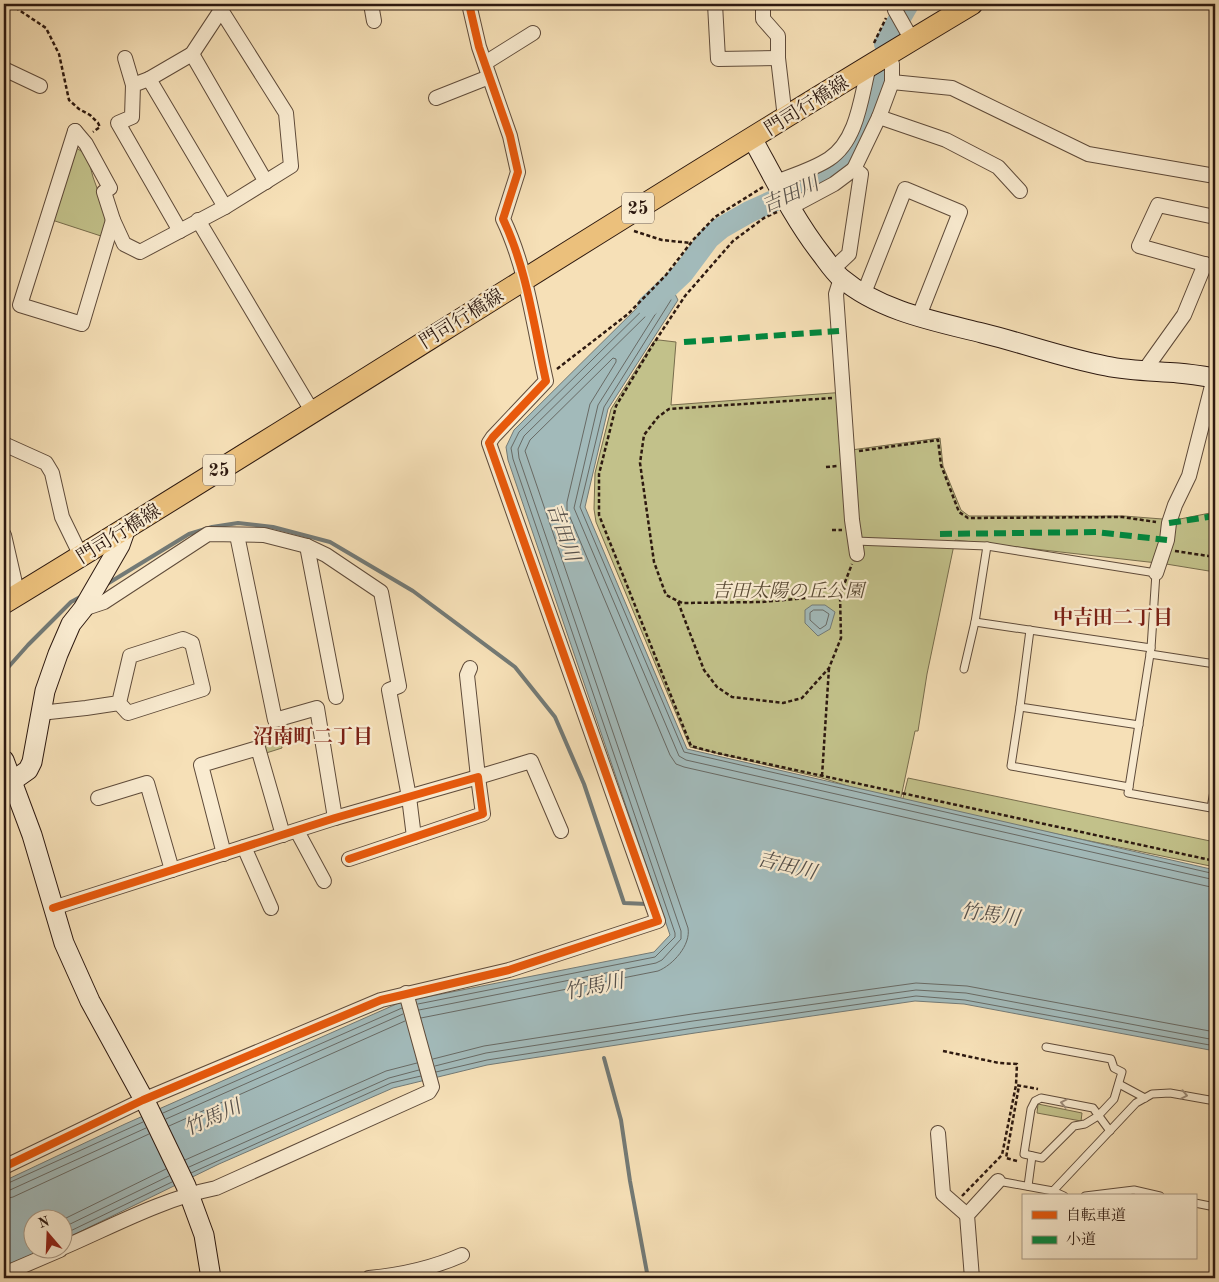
<svg xmlns="http://www.w3.org/2000/svg" width="1219" height="1282" font-family="'Old Standard TT','Noto Serif JP',serif">
<style>
.green{fill:#c2c18a;stroke:#786d4d}
.water{fill:#a2baba;stroke:#737a76}
.lines{fill:none;stroke-linecap:round;stroke-linejoin:round}
.shore{stroke:#686a65;stroke-width:1}
.stream{stroke:#737a76;stroke-width:4}
.river{stroke:#a2baba;stroke-width:22}
.lane-casing{stroke:#5f4b3a;stroke-width:9}
.street-casing{stroke:#5f4b3a;stroke-width:16}
.secondary-casing{stroke:#2d1910;stroke-width:21}
.primary-casing{stroke:#2d1910;stroke-width:23}
.path{stroke:#2d1910;stroke-width:2.5;stroke-dasharray:4 2.5;stroke-linecap:butt}
.lane{stroke:#f9ebd0;stroke-width:7}
.street{stroke:#f9ebd0;stroke-width:14}
.secondary{stroke:#f9ebd0;stroke-width:19}
.primary{stroke:#ebc07c;stroke-width:21}
.quiet{stroke:#00873e;stroke-width:6;stroke-dasharray:12 6;stroke-linecap:butt}
.cycleway-casing{stroke:#f9ebd0;stroke-width:11}
.cycleway{stroke:#e8590c;stroke-width:8}
.oneway{stroke:#9d8c7a}
.labels{text-anchor:middle;stroke-width:4.5;stroke-linejoin:round;paint-order:stroke}
.shield{fill:#f9ebd0;stroke:#6a584a;stroke-width:1}
.shield-label{font-size:18px;font-weight:bold;fill:#2d1910}
.street-label{font-size:19px;fill:#2d1910;stroke:#f9ebd0}
.park-label{font-size:19px;font-style:italic;fill:#5a4b35;stroke:#f9ebd0}
.water-label{font-size:20px;font-style:italic;fill:#56514c;stroke:#f9ebd0}
.neighbourhood-label{font-size:20px;font-weight:bold;fill:#7a1f14;stroke:#f9ebd0}
</style>
<rect width="100%" height="100%" fill="#f6e0b7"/>
<filter id="stains"><feTurbulence type="fractalNoise" baseFrequency=".004" numOctaves="4"/><feColorMatrix values="0 0 0 0 .2 0 0 0 0 .09 0 0 0 0 .02 0 0 0 .5 -.17"/></filter>
<radialGradient id="worn" r=".72"><stop offset=".6" stop-color="#630" stop-opacity="0"/><stop offset="1" stop-color="#630" stop-opacity=".3"/></radialGradient>
<!-- green -->
<g class="green">
<polygon points="75,147 87,155 93,177 108,219 104,237 52,220"/>
<polygon points="659,340 676,342 671,405 846,392 851,450 940,438 943,466 961,510 969,516 1124,516 1175,520 1215,512 1215,572 1166,564 955,540 927,674 918,731 915,731 900,802 822,778 690,747 596,522 594,509 595,473 611,409 654,341"/>
<polygon points="277,724 282,748 263,754 255,729"/>
<polygon points="908,778 1215,842 1215,867 902,802"/>
<polygon points="1038,1104 1082,1113 1081,1121 1037,1113"/>
</g>
<!-- water -->
<g class="water">
<polygon points="667,278 678,300 608,409 585,507 687,749 1215,870 1215,1051 964,1004 915,1001 695,1033 487,1065 393,1088 219,1164 63,1240 62,1220 32,1220 32,1250 44,1250 4,1269 4,1181 125,1124 401,1002 654,952 670,935 508,460 506,447 514,430"/>
<polygon points="812,605 825,605 835,612 830,629 818,636 805,623 805,610"/>
</g>
<g class="lines">
<!-- shore -->
<g class="shore">
<polygon points="814,610 823,610 829,614 826,625 820,629 810,620 810,613"/>
<polyline points="418,1004 655,957 675,937 675,933 513,459 511,448 519,432 665,288 667,290 671,300 604,407 580,507 684,752 1215,874"/>
<polyline points="419,1010 656,963 662,960 681,939 681,931 519,458 518,449 524,436 655,307 658,308 658,310 598,405 574,508 679,756 686,760 1215,880"/>
<path d="M421,1018L658,971C673,965 691,945 688,928L525,451L530,440L613,358L616,359V362L590,404L567,502V510L670,755L676,764L684,767L1215,888"/>
<polyline points="433,1059 484,1046 692,1014 916,983 967,986 1215,1032"/>
<polyline points="435,1066 486,1053 693,1021 916,990 966,993 1215,1040"/>
<polyline points="436,1072 487,1060 694,1028 916,996 965,1000 1215,1046"/>
<polyline points="163,1113 402,1008"/>
<polyline points="166,1119 403,1014"/>
<polyline points="169,1126 405,1021"/>
<polyline points="185,1160 386,1071 417,1063"/>
<polyline points="189,1167 389,1078 419,1070"/>
<polyline points="191,1173 391,1083 421,1076"/>
<polyline points="4,1185 143,1122"/>
<polyline points="4,1192 10,1190 146,1128"/>
<polyline points="4,1199 13,1197 149,1134"/>
<polyline points="62,1220 166,1169"/>
<polyline points="62,1228 169,1176"/>
<polyline points="62,1235 172,1182"/>
</g>
<!-- stream -->
<g class="stream">
<polyline points="107,584 189,534 212,527 238,523 273,527 330,542 413,591 515,667 555,717 584,784 624,903 647,904"/>
<polyline points="4,672 28,645 71,602 82,596"/>
<polyline points="604,1058 621,1120 630,1181 648,1278"/>
</g>
<!-- river -->
<g class="river">
<polyline points="885,44 908,4"/>
<polyline points="648,306 683,273 709,238 721,228 749,212 789,194 818,183 838,170 852,150 867,117 879,70"/>
</g>
<!-- lane casing -->
<g class="lane-casing">
<g id="lane">
<polyline points="855,541 987,546 1156,573 1151,648 975,622"/>
<polyline points="1030,630 1020,707 1139,725"/>
<polyline points="1150,654 1215,664"/>
<polyline points="964,669 975,622 987,546"/>
<polyline points="1020,707 1011,766 1129,787 1151,648"/>
<polyline points="1129,787 1128,793 1211,808 1215,785"/>
<polyline points="1046,1047 1111,1059 1114,1068 1122,1072 1114,1099 1098,1116 1085,1124 1074,1126 1042,1158 1024,1154 1031,1109 1035,1101 1041,1098 1093,1108 1110,1131"/>
<polyline points="1119,1084 1145,1098"/>
<polyline points="998,1181 1053,1191 1136,1103 1152,1094 1170,1093 1215,1101"/>
<polyline points="1028,1186 1032,1156"/>
<polyline points="1053,1191 1064,1196"/>
<polyline points="1085,1196 1134,1190 1160,1196"/>
<polyline points="1195,1203 1215,1207"/>
</g>
</g>
<!-- street casing -->
<g class="street-casing">
<g id="street">
<polyline points="371,4 374,21"/>
<polyline points="715,4 718,59 778,58"/>
<polyline points="763,4 763,19 778,36 778,58 785,118"/>
<polyline points="898,4 895,10 912,40"/>
<polyline points="221,10 192,54 149,79 225,207"/>
<polyline points="192,54 266,182"/>
<polyline points="885,56 892,64 892,82 952,88 1088,154 1215,176"/>
<polyline points="125,58 133,85"/>
<polyline points="485,63 533,33"/>
<polyline points="4,69 40,86"/>
<polyline points="149,79 133,85 132,117 118,123 180,231"/>
<polyline points="892,82 879,117 946,140 998,167 1020,191"/>
<polyline points="436,98 489,77"/>
<polyline points="75,131 86,144 110,188 104,192 113,220 124,244 140,252 225,207 291,166 286,113 221,10 225,4"/>
<polyline points="75,131 20,305 82,324 113,220"/>
<path d="M776,182C794,175 814,169 829,159C858,140 861,96 869,66"/>
<polyline points="791,207 834,184 854,169"/>
<polyline points="1215,217 1158,205 1139,246 1215,267"/>
<polyline points="198,220 312,411"/>
<polyline points="833,269 849,254 861,174 854,169 879,117"/>
<polyline points="841,278 836,294 852,520 857,554"/>
<polyline points="864,293 905,189 960,212 919,316"/>
<polyline points="1144,371 1184,315 1205,264"/>
<polyline points="4,447 6,445 46,463 52,473 62,517 81,556"/>
<polyline points="4,535 15,583 20,593"/>
<polyline points="237,535 275,720 317,708 335,818"/>
<polyline points="307,546 336,697"/>
<polyline points="1156,573 1167,540 1169,523 1175,505 1189,476 1214,378"/>
<polyline points="83,609 104,602 208,534 264,535 307,546 326,555 381,592 399,686 389,690 409,797 414,837"/>
<polyline points="470,668 467,675 478,777 531,761 561,831"/>
<polyline points="40,713 86,708 119,703 128,713 203,689 192,643 183,639 130,656 119,703"/>
<polyline points="98,798 147,783 172,870"/>
<polyline points="297,831 324,881"/>
<polyline points="244,847 271,908"/>
<polyline points="224,854 201,765 258,748 283,835"/>
<polyline points="53,908 335,818 478,777 483,814 349,859"/>
<polyline points="938,1133 943,1194 967,1215"/>
<path d="M4,1167L143,1100L381,1000L509,970L658,921L489,443L493,437L546,381C534,327 527,269 503,219L518,172L510,136L479,47L469,4"/>
<path d="M62,1248C113,1226 162,1199 216,1188L429,1092L432,1087L406,993"/>
<polyline points="4,1274 60,1250"/>
<path d="M369,1278C401,1275 433,1268 462,1255"/>
<polyline points="972,1278 967,1215 998,1181"/>
</g>
</g>
<!-- secondary casing -->
<g class="secondary-casing">
<g id="secondary">
<path d="M752,138C774,178 794,219 822,255C828,263 834,272 841,278C880,311 934,321 982,333C1023,343 1064,358 1106,366C1130,371 1154,371 1178,373C1190,374 1203,376 1215,378"/>
<polyline points="4,760 32,835 64,943 90,1001 148,1107 186,1186 204,1235 211,1278"/>
<polyline points="11,782 28,770 32,762 45,691 58,654 71,624 83,609 120,545 126,528"/>
</g>
</g>
<!-- primary casing -->
<g class="primary-casing">
<path id="primary" d="M4,603C328,406 646,199 972,4"/>
</g>
<!-- path -->
<g class="path">
<polyline points="10,4 46,28 59,54 69,100 79,109 90,115 98,123 100,127 93,132"/>
<polyline points="874,43 886,18"/>
<polyline points="777,212 764,218 733,241 685,296 652,346 616,406 599,474 599,515 691,746 717,753 1215,861"/>
<polyline points="634,231 662,240 691,243"/>
<polyline points="557,369 628,314 666,275 693,240 715,217 763,187"/>
<polyline points="832,398 669,409 658,417 644,435 640,463 654,562 666,595 682,603 762,602 840,595 852,564"/>
<polyline points="859,451 938,440 941,465 959,512 968,518 1122,517 1156,522"/>
<polyline points="826,467 837,466"/>
<polyline points="832,530 842,530"/>
<polyline points="1175,551 1215,557"/>
<polyline points="678,602 704,670 717,687 732,697 783,703 802,698 829,668 841,638 840,595"/>
<polyline points="822,776 829,668"/>
<polyline points="943,1051 999,1063 1017,1064 1016,1085 1038,1089"/>
<polyline points="1017,1161 1006,1158 1019,1086"/>
<polyline points="962,1196 1002,1155 1016,1085"/>
</g>
<!-- lane -->
<use href="#lane" class="lane"/>
<!-- street -->
<use href="#street" class="street"/>
<!-- secondary -->
<use href="#secondary" class="secondary"/>
<!-- primary -->
<use href="#primary" class="primary"/>
<!-- quiet -->
<g class="quiet">
<polyline points="684,342 839,331"/>
<polyline points="1169,523 1215,516"/>
<polyline points="940,534 1096,532 1167,540"/>
</g>
<!-- cycleway casing -->
<g class="cycleway-casing">
<g id="cycleway">
<polyline points="53,908 335,818 478,777 483,814 349,859"/>
<path d="M4,1167L143,1100L381,1000L509,970L658,921L489,443L493,437L546,381C534,327 527,269 503,219L518,172L510,136L479,47L469,4"/>
</g>
</g>
<!-- cycleway -->
<use href="#cycleway" class="cycleway"/>
</g>
<!-- one-way arrows -->
<defs><path id="oneway-chevron" d="M-2-3.5L2.5 0L-2 3.5" fill="none" stroke-width="1.6" stroke-linecap="round" stroke-linejoin="round" transform="scale(1.25)"/></defs>
<g class="oneway">
<use href="#oneway-chevron" transform="translate(1184 1095) rotate(11)"/>
<use href="#oneway-chevron" transform="translate(1064 1103) rotate(-169)"/>
</g>
<g class="labels">
<!-- shield labels -->
<g class="shield">
<rect x="622" y="192.5" width="32" height="31" rx="4"/>
<rect x="203" y="454.5" width="32" height="31" rx="4"/>
</g>
<g class="shield-label">
<text x="638" y="214">25</text>
<text x="219" y="476">25</text>
</g>
<!-- street labels -->
<g class="street-label">
<text transform="translate(806 105) rotate(-32)" y="7">門司行橋線</text>
<text transform="translate(461 318) rotate(-32)" y="7">門司行橋線</text>
<text transform="translate(118 533) rotate(-32)" y="7">門司行橋線</text>
</g>
<!-- park labels -->
<g class="park-label">
<text x="788" y="597">吉田太陽の丘公園</text>
</g>
<!-- water labels -->
<g class="water-label">
<text transform="translate(790 194) rotate(-24)" y="7">吉田川</text>
<text transform="translate(564 532) rotate(71)" y="7">吉田川</text>
<text transform="translate(787 865) rotate(14)" y="7">吉田川</text>
<text transform="translate(990 914) rotate(8)" y="7">竹馬川</text>
<text transform="translate(594 986) rotate(-12)" y="7">竹馬川</text>
<text transform="translate(212 1117) rotate(-24)" y="7">竹馬川</text>
</g>
<!-- neighbourhood labels -->
<g class="neighbourhood-label">
<text x="1113" y="624">中吉田二丁目</text>
<text x="313" y="743">沼南町二丁目</text>
</g>
</g>
<!-- margin -->
<rect width="1219" height="1282" fill="none" stroke="#f6e0b7" stroke-width="20"/>
<rect x="5" y="5" width="1209" height="1272" fill="none" stroke="#2d1910" stroke-width="2.5"/>
<rect x="10" y="10" width="1199" height="1262" fill="none" stroke="#2d1910"/>
<!-- legend -->
<rect x="1022" y="1194" width="175" height="65" fill="#f9ebd0" stroke="#a79783"/>
<rect x="1032" y="1211" width="25" height="8" fill="#e8590c" stroke="#a79783"/>
<text x="1066" y="1220" font-size="15" fill="#2d1910">自転車道</text>
<rect x="1032" y="1236" width="25" height="8" fill="#00873e" stroke="#a79783"/>
<text x="1066" y="1244" font-size="15" fill="#2d1910">小道</text>
<!-- north arrow -->
<g transform="translate(48 1234) rotate(341)"><circle r="24" fill="#f9ebd0" stroke="#a79783"/>
<path d="M0-4L9 19L0 12L-9 19Z" fill="#8f2418"/>
<text y="-8" font-size="14" font-weight="bold" text-anchor="middle" fill="#2d1910">N</text>
</g>
<rect width="100%" height="100%" filter="url(#stains)"/>
<rect width="100%" height="100%" fill="url(#worn)"/>
</svg>
